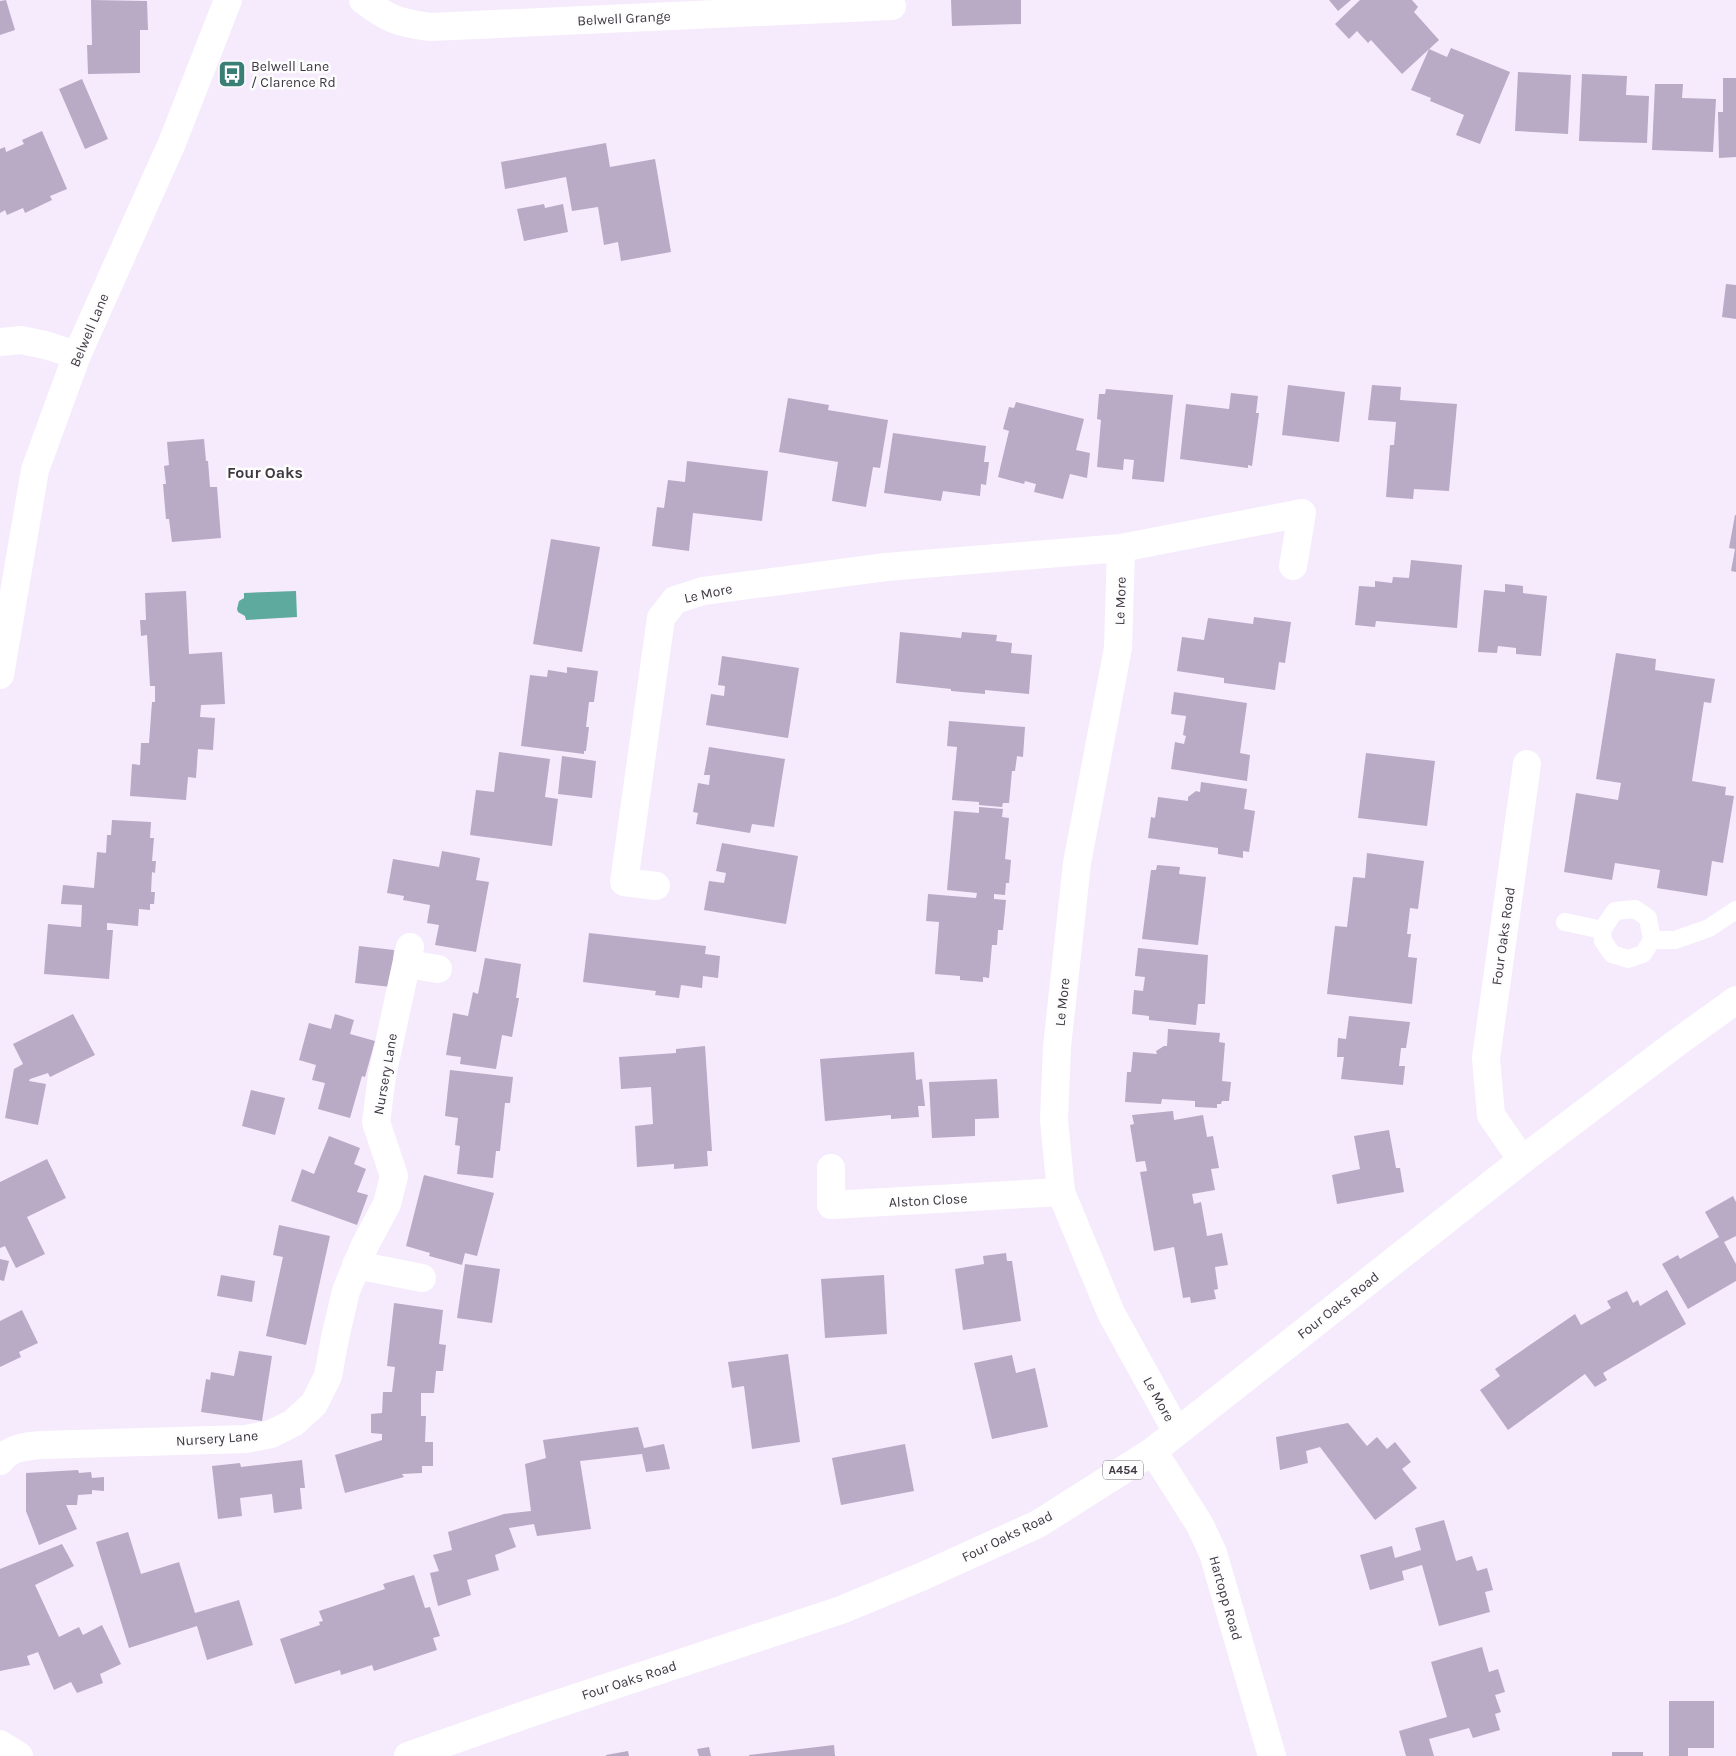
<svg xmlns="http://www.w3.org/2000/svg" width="1736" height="1756" font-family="Karla,sans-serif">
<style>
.water{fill:#5eaa9f}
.building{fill:#b9aac5}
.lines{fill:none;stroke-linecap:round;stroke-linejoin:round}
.service{stroke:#fff;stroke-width:18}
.minor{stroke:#fff;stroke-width:28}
.tertiary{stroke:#fff;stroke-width:28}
.secondary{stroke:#fff;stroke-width:28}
.primary{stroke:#fff;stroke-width:28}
.labels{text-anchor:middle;stroke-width:5;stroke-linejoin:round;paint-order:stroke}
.shield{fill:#fdfdfd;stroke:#78737b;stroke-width:1}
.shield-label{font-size:12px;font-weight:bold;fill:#3f3843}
.street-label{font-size:14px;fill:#3f3843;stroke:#fdfdfd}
.poi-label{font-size:14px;fill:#3f3843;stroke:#fdfdfd;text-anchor:start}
.quarter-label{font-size:16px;font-weight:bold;fill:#3f3843;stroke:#fdfdfd}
</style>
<rect width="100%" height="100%" fill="#f5ebfd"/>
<!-- water -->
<polygon class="water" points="296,591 297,617 246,620 245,616 238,612 237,609 239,601 244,598 244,593"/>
<!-- building -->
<g class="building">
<polygon points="6,0 15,30 0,35 0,1"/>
<polygon points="91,0 147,1 148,30 140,30 140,73 88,74 87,45 92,45"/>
<polygon points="951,0 1021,0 1021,24 952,26"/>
<polygon points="1329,0 1351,0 1338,11"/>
<polygon points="1360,0 1412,0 1418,7 1414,12 1439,40 1402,74 1371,40 1368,43 1357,31 1349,39 1335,24"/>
<polygon points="1451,48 1510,72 1480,144 1456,135 1464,115 1430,101 1431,98 1411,90 1429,49 1447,57"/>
<polygon points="1518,72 1571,75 1568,134 1515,131"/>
<polygon points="1582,74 1627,76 1626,95 1649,96 1647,143 1579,141"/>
<polygon points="1723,78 1736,78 1736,157 1719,158 1718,112 1723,112"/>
<polygon points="82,79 108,139 85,149 59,89"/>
<polygon points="1655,84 1683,84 1682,98 1716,99 1713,152 1652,150"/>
<polygon points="42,131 67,189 50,196 52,200 25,213 23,208 7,215 5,210 0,213 0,149 5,147 6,152 24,144 22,140"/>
<polygon points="606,143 610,167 655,159 671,252 621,261 618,242 604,245 598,207 572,211 566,177 505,189 501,162"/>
<polygon points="544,204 545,208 563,204 568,232 524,241 517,209"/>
<polygon points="1726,284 1736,285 1736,319 1722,317"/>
<polygon points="1288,385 1345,392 1339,442 1282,435"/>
<polygon points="1372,385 1401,387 1400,400 1457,404 1449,491 1414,489 1413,499 1386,497 1390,445 1394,445 1396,422 1368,420"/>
<polygon points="1106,389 1173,395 1164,482 1132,479 1134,460 1124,459 1123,470 1097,467 1101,420 1097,419 1099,394 1105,394"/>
<polygon points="1231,393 1258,396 1256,413 1259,413 1252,466 1248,465 1248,468 1180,459 1186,404 1229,409"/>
<polygon points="788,398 829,405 828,410 888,420 880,468 873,467 866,507 832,501 838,462 779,452"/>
<polygon points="1016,402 1084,419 1076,450 1090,453 1087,478 1070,474 1063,499 1034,492 1036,484 1025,481 1024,484 998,477 1009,431 1003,429 1009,407 1014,408"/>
<polygon points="893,433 986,446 984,462 989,462 986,485 981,484 980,496 943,491 941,501 884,493"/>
<polygon points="204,439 206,461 208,461 210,487 217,487 221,538 172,542 169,519 166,519 163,484 166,484 164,466 169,465 167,442"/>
<polygon points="687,461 768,471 762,521 693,513 689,551 652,546 657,507 664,508 668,480 685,482"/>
<polygon points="1735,515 1736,515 1736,572 1731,571 1735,549 1729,548"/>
<polygon points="551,539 600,547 582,652 533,644"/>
<polygon points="1411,560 1462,565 1457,628 1376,621 1375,627 1355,625 1359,586 1375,587 1375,581 1392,583 1393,577 1409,578"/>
<polygon points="1505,584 1523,586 1523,593 1547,596 1541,656 1516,654 1516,648 1498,646 1497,653 1478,652 1484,590 1505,592"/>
<polygon points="186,591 189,654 222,652 225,704 201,705 200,717 215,718 213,750 198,749 196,778 188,777 186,800 130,796 132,764 140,765 141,743 149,743 152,702 155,702 155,686 150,686 147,635 141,636 140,620 146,620 145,593"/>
<polygon points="1254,617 1291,622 1285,663 1279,662 1275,690 1224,683 1224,678 1177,671 1182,637 1204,640 1208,618 1253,624"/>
<polygon points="900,632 961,638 962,632 997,635 996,641 1012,643 1011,653 1032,655 1029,694 985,690 985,694 951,691 951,689 896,683"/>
<polygon points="1616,653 1656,659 1655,670 1715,679 1711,703 1704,702 1692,781 1726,787 1725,795 1734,796 1723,863 1712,861 1707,896 1657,888 1660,870 1615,863 1612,880 1564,872 1576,793 1618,800 1621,783 1596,779"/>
<polygon points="722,656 799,668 788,738 706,725 711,694 724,696 725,686 718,685"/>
<polygon points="567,667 598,671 594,702 589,702 586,727 589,727 586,751 584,751 584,754 521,746 530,675 547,677 548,670 567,673"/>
<polygon points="1174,692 1247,703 1240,753 1250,755 1247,781 1171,769 1175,742 1184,744 1186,736 1183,735 1186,716 1171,714"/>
<polygon points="949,721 1025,727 1023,757 1017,756 1015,771 1012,771 1009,803 1003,803 1002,807 979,805 979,802 952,800 957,747 947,746"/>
<polygon points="709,747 785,759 774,827 752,824 750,833 696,824 698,813 693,812 698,783 709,785 710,775 704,775"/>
<polygon points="499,752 550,759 545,797 558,799 552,846 470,835 476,790 494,792"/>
<polygon points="1366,753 1435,761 1427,826 1358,818"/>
<polygon points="562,756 596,761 592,798 558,794"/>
<polygon points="1201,782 1247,789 1244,809 1255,811 1249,852 1243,851 1243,858 1218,854 1218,848 1148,838 1151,817 1155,818 1158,797 1188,801 1188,797 1196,791 1200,792"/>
<polygon points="979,807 1003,809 1002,817 1009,818 1005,859 1011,860 1009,883 1006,883 1005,895 994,894 994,899 1006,900 1003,930 998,930 997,945 992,945 989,978 983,977 983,982 960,980 960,976 935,974 939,922 926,921 928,894 976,898 977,893 947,890 954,811 979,813"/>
<polygon points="112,820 151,822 150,838 154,838 152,861 156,861 155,873 152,872 151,892 155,892 154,904 150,904 150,910 139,909 138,926 107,923 107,930 113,930 109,979 44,974 48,924 81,927 82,905 61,904 63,885 94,888 97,852 106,853 107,835 111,835"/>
<polygon points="722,843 798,856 786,924 704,910 709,881 724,883 726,873 716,871"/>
<polygon points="442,851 480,858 476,880 489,882 476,952 435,945 439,925 427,923 430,905 403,900 404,896 387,893 393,859 439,867"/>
<polygon points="1367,853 1424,861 1418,909 1410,908 1407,934 1411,934 1408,957 1417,958 1412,1004 1327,994 1335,926 1347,927 1353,877 1365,878"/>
<polygon points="1157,865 1180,867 1179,874 1206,877 1198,945 1142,939 1151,870 1156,870"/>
<polygon points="589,933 706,946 705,954 720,956 718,978 703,976 702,988 681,985 679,998 655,995 656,991 583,982"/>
<polygon points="359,946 394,950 391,987 355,983"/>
<polygon points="1138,948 1208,955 1205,1004 1198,1004 1196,1025 1149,1020 1149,1016 1132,1014 1134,990 1143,991 1145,977 1135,976"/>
<polygon points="485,958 521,964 516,998 519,998 512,1037 502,1035 496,1069 460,1064 461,1057 446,1055 453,1013 468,1016 473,992 478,994"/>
<polygon points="73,1014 95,1055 50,1077 48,1073 30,1079 29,1081 46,1084 38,1125 5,1118 14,1069 23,1064 13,1044"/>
<polygon points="335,1014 354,1020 350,1034 375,1041 365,1077 362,1076 350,1118 318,1109 325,1083 312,1080 316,1065 299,1060 309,1023 331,1029"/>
<polygon points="1349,1016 1410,1022 1406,1048 1401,1048 1399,1066 1405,1066 1403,1085 1341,1079 1344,1057 1337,1057 1338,1038 1346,1039"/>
<polygon points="1168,1029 1220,1033 1219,1042 1225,1043 1222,1081 1231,1082 1229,1101 1222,1101 1221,1104 1217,1104 1217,1108 1195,1107 1195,1101 1162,1099 1161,1104 1125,1102 1127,1072 1131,1072 1133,1052 1157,1054 1156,1051 1164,1046 1167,1046"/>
<polygon points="705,1046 712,1151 707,1151 708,1166 674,1169 674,1164 637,1167 635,1126 653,1124 651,1087 621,1089 619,1057 676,1053 676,1049"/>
<polygon points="914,1052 916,1080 922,1079 925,1106 918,1106 919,1117 891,1119 891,1115 825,1121 820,1059"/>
<polygon points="450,1070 513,1077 510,1103 505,1103 500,1151 496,1151 493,1178 457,1174 460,1146 455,1145 458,1118 445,1116"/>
<polygon points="997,1079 999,1118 975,1119 975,1136 932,1138 929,1082"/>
<polygon points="251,1090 285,1098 275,1135 242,1126"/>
<polygon points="1173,1111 1174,1120 1203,1115 1207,1137 1213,1136 1219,1168 1211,1169 1215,1190 1192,1194 1194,1204 1201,1202 1207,1236 1222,1233 1228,1265 1215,1267 1218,1289 1214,1290 1216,1299 1191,1303 1190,1297 1183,1298 1174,1247 1154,1251 1140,1172 1147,1171 1145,1161 1136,1162 1130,1125 1134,1124 1132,1115"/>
<polygon points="1389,1130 1396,1168 1400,1168 1404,1192 1337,1204 1332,1175 1360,1169 1354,1136"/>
<polygon points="329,1136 360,1148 354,1164 366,1169 357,1192 368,1195 357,1225 291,1201 302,1169 314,1174"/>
<polygon points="47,1159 66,1198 27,1217 45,1254 16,1268 5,1246 0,1248 0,1182"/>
<polygon points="424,1175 494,1193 477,1256 465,1253 462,1265 429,1256 430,1253 406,1246"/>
<polygon points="1733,1196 1736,1202 1736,1236 1724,1242 1736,1264 1736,1281 1688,1309 1662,1264 1678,1255 1680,1259 1719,1237 1705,1212"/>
<polygon points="279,1225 330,1236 306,1345 266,1336 283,1257 273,1255"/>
<polygon points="1006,1253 1007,1261 1012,1261 1021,1321 963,1330 955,1269 984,1264 983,1256"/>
<polygon points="0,1259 9,1261 4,1281 0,1280"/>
<polygon points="465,1264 500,1269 492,1323 457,1318"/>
<polygon points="221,1275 255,1281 252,1302 217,1296"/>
<polygon points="884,1275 887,1334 825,1338 821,1279"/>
<polygon points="1667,1290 1686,1324 1603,1373 1607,1380 1595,1387 1585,1374 1508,1430 1480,1390 1500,1376 1495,1369 1575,1314 1581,1325 1611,1308 1607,1301 1627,1291 1633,1303 1638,1300 1640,1306"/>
<polygon points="394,1303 443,1310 439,1344 446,1345 443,1371 436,1371 434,1393 421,1393 421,1416 426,1416 425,1442 433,1442 433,1466 422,1466 422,1473 402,1474 404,1477 345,1493 335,1455 382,1440 382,1434 371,1433 371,1414 382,1413 383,1392 392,1392 395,1367 387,1366"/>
<polygon points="22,1310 38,1343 19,1352 21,1357 0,1367 0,1321"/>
<polygon points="239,1351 272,1356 262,1421 201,1412 206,1379 210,1380 211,1372 234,1376"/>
<polygon points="788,1354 800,1442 752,1449 744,1386 732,1388 728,1362"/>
<polygon points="1012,1355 1016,1373 1035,1368 1048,1427 992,1439 974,1363"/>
<polygon points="1348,1423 1367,1446 1377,1437 1387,1449 1395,1442 1411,1462 1402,1469 1417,1488 1375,1520 1320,1447 1306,1451 1308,1463 1280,1470 1276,1437"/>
<polygon points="638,1427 644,1448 664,1444 670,1469 646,1472 642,1454 580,1461 591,1529 537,1536 534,1524 509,1528 516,1547 495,1555 499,1570 467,1580 471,1595 438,1606 430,1573 439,1571 433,1555 452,1550 448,1532 504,1514 531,1511 525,1464 546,1458 543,1440"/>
<polygon points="905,1444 914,1491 841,1505 832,1458"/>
<polygon points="302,1460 305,1488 300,1488 302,1509 274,1513 272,1494 240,1498 242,1516 218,1519 212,1466 240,1463 241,1467"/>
<polygon points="78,1470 79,1473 91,1472 92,1478 104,1477 104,1491 92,1490 92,1494 78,1495 77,1505 66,1505 77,1529 39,1545 26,1511 26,1473"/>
<polygon points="1444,1520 1456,1561 1472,1556 1477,1571 1487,1568 1493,1590 1485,1592 1490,1612 1439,1626 1422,1565 1402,1571 1404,1580 1370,1590 1360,1555 1392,1546 1395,1558 1421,1550 1415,1528"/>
<polygon points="128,1532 141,1574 179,1562 195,1613 239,1600 253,1645 207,1660 197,1626 129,1648 96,1542"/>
<polygon points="62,1544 74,1566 35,1585 59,1637 79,1627 83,1635 102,1625 121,1664 100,1674 103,1683 77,1693 71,1682 54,1690 38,1652 27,1656 30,1665 0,1671 0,1569"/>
<polygon points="414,1575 425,1608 430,1607 440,1636 433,1638 437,1650 374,1671 372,1665 341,1675 340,1670 295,1684 280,1639 320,1625 319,1622 323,1621 319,1611 385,1589 383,1584"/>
<polygon points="1482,1647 1489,1672 1498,1669 1505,1692 1495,1695 1501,1712 1495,1714 1500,1730 1473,1738 1469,1728 1429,1739 1434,1756 1406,1756 1399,1731 1447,1717 1431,1662"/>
<polygon points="1669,1701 1714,1701 1714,1748 1688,1748 1688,1756 1669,1756"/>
<polygon points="834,1745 835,1756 749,1756 749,1755"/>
<polygon points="709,1747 711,1756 699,1756 697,1749"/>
<polygon points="628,1751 629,1756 606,1756 606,1755"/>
<rect x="1612" y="1752" width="31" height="4"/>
</g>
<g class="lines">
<!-- service -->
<g class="service">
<polygon points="1635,909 1648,918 1652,940 1643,954 1628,959 1612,954 1603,941 1602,930 1615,911"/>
<polyline points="1565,922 1602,930"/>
<polyline points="1652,940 1675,940 1709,928 1736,910"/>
</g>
<!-- minor -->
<g class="minor">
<path d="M363,0C388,19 399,23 430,27L892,6"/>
<polyline points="1121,548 1118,648 1077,863 1057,1047 1054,1120 1061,1192 1111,1313 1177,1432"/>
<polyline points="656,886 624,882 661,618 675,600 703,591 886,567 1121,548 1302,513 1293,566"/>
<polyline points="407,964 438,969"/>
<polyline points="1522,1160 1491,1115 1486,1058 1527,764"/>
<polyline points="831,1168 831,1205 1061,1192"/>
<polyline points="356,1265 422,1278"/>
<polyline points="1153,1451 1200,1525 1213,1553 1272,1756"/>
<path d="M0,1461C9,1448 26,1446 41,1445L246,1439L271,1434L293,1423L314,1404L328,1376L335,1338L346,1291L365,1245L387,1204L394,1176L376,1122L382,1076L410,947"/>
<polyline points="0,1744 19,1756"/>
</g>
<!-- tertiary -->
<polyline class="tertiary" points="0,342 21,340 45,345 77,355"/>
<!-- secondary -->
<polyline class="secondary" points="0,675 35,470 77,355 172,143 228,0"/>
<!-- primary -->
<polyline class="primary" points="408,1756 539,1710 841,1610 921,1577 1038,1524 1153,1451 1522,1160 1675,1044 1736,1000"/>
</g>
<!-- icons -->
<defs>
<g id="bus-square" transform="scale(1.4375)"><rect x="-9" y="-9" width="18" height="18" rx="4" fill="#397f75" stroke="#fdfdfd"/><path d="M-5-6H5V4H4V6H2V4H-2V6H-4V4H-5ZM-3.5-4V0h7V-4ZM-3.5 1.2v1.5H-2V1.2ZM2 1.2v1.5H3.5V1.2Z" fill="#fff"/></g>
</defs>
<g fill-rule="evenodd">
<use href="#bus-square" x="232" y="74"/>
</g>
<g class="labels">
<!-- shield labels -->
<rect class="shield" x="1103" y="1460.5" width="40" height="19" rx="4"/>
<g class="shield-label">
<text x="1123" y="1474">A454</text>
</g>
<!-- street labels -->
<g class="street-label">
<text transform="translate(624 18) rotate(-3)" y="5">Belwell Grange</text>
<text transform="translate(89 330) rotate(-67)" y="5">Belwell Lane</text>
<text transform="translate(708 593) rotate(-12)" y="5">Le More</text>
<text transform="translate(1120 601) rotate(-88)" y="5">Le More</text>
<text transform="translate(1503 936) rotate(-82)" y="5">Four Oaks Road</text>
<text transform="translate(1062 1002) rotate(-84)" y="5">Le More</text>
<text transform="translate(385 1074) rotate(-80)" y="5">Nursery Lane</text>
<text transform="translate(928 1200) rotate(-3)" y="5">Alston Close</text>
<text transform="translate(1338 1305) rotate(-38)" y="5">Four Oaks Road</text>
<text transform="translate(1159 1399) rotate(61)" y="5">Le More</text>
<text transform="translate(217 1438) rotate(-4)" y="5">Nursery Lane</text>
<text transform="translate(1007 1536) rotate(-26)" y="5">Four Oaks Road</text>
<text transform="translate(1226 1598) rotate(74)" y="5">Hartopp Road</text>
<text transform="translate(629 1680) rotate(-18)" y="5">Four Oaks Road</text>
</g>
<!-- poi labels -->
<g class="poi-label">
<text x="251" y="71">Belwell Lane<tspan x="251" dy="16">/ Clarence Rd</tspan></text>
</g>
<!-- quarter labels -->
<g class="quarter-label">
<text x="265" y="478">Four Oaks</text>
</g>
</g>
</svg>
